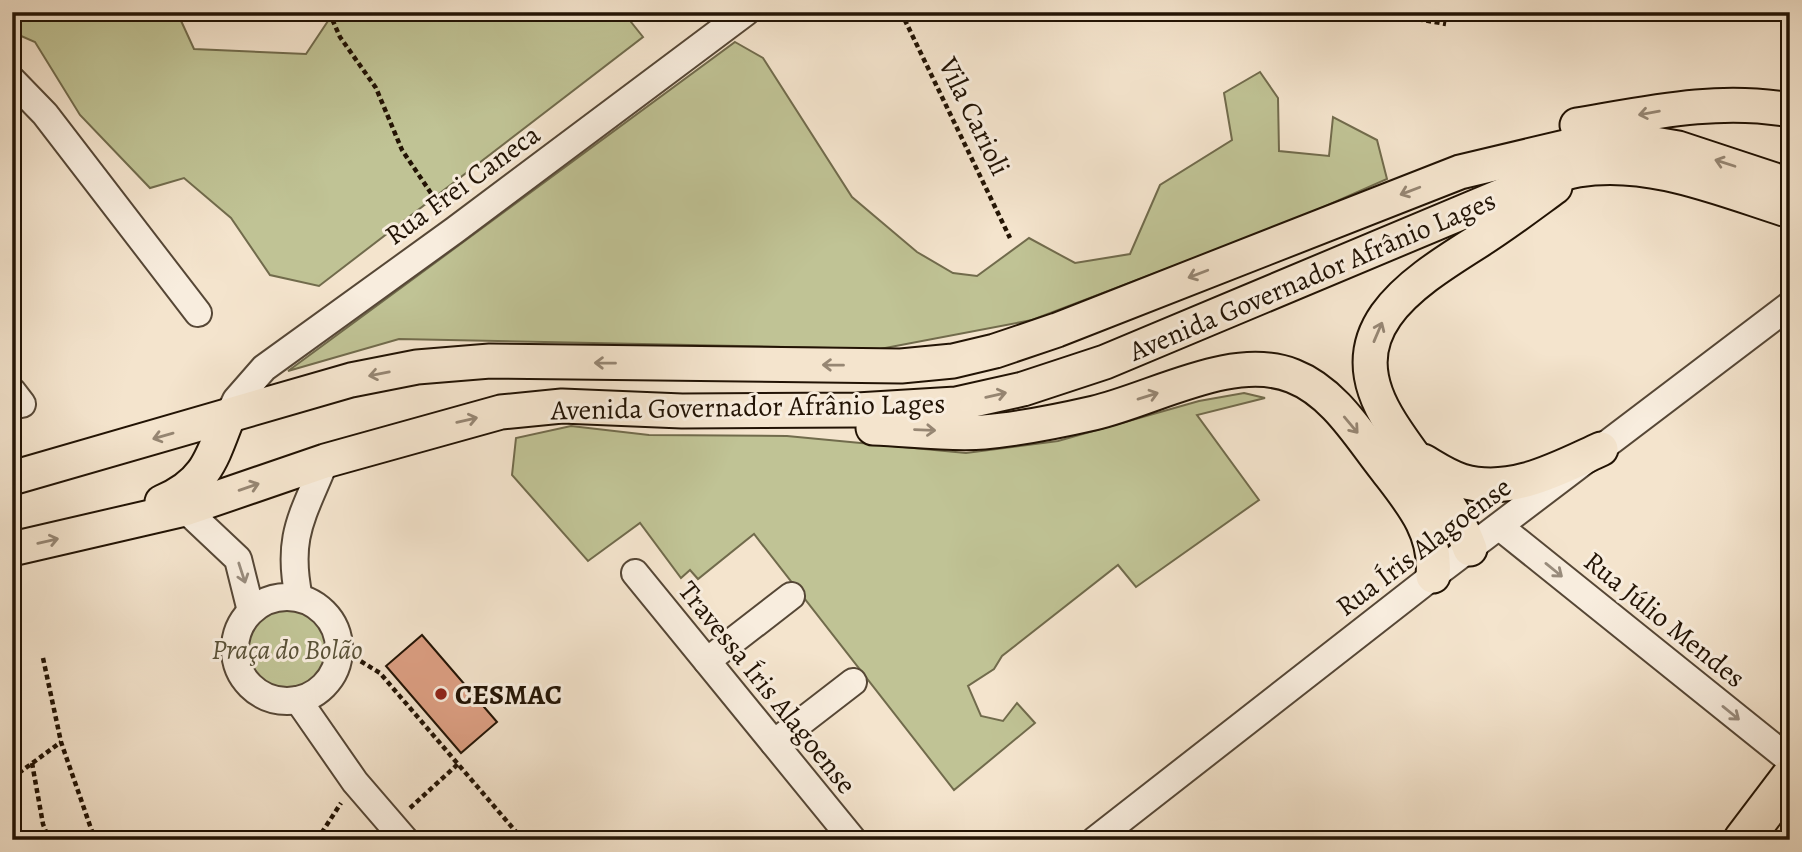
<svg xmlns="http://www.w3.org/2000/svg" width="1802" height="852" font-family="Alegreya,serif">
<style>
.green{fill:#c0c395;stroke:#716b4c;stroke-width:2}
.building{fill:#dd9f83;stroke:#221304;stroke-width:2}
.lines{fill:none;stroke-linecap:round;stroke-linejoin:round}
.minor-casing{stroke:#564736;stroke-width:30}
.major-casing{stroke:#221304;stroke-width:37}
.highway-casing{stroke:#221304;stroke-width:42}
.path{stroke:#221304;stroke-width:4.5;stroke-dasharray:5 3.5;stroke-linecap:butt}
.minor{stroke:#f8edde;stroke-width:26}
.major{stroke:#f4e4cd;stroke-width:33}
.highway{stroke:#f4e4cd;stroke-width:38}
.oneway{stroke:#968673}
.oneway2{stroke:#988b7c}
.poi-dot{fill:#8f2418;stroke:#f8edde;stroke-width:2.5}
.labels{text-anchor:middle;stroke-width:6;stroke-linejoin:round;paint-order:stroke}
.street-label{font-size:28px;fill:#221304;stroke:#f8edde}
.park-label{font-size:28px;font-style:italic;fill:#595137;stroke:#f8edde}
.poi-label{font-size:28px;font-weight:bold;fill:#221304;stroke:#f8edde;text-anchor:start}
</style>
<rect width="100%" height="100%" fill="#f4e4cd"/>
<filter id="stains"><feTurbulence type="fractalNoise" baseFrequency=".00286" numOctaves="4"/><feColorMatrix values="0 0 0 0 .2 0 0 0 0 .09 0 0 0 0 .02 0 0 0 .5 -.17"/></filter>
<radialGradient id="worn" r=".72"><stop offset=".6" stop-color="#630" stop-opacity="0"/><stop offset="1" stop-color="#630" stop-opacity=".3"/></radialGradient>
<!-- green -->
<g class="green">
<polygon points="12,12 177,12 194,49 306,54 334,12 623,12 643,37 319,286 270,275 231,218 184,178 150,188 80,115 35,42 12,32"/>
<polygon points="735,42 763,58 852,197 917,252 953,273 977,276 1029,238 1075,263 1130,254 1160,185 1232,140 1224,93 1260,72 1278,98 1279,151 1329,156 1333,117 1377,140 1387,179 1292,221 1032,320 880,349 399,339 288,371"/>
<polygon points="1244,393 1265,398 1197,415 1259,500 1136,587 1118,565 1002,656 994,669 968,686 981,716 1003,721 1017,703 1035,723 954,790 754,534 698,579 690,570 681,578 640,523 588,561 512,475 516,438 571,426 649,435 787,436 966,453 1058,441 1199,401"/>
<circle cx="287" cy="648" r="42"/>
</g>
<!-- building -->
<polygon class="building" points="422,635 497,722 461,753 386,666"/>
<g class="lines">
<!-- minor casing -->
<g class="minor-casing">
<g id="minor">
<polyline points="12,80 45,114 198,313"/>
<polyline points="12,391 22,404"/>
<polyline points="228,417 236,400 264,368 455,230 746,12"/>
<polyline points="185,509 238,559 251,611"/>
<polyline points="1500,527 1790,760"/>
<polyline points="635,573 853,840"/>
<circle cx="287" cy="649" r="52"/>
<path d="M299,598C286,536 303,516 325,461"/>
<polyline points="707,661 791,596"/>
<polyline points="298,700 355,782 405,840"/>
<polyline points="774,743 853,682"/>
<polyline points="1095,840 1433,576 1790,305"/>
</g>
</g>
<!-- major casing -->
<g class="major-casing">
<g id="major">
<path d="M1577,125C1648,113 1718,97 1790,110"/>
<path d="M873,428C909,429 948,435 984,432C1020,429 1059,421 1094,413C1154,399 1233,352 1293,376C1334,392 1359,435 1385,468C1411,502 1437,531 1433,576"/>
<path d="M1423,461C1435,468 1448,477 1462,481C1511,495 1557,469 1601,449"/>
<polyline points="12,478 351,380 417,367 490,361 901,366 953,361 995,351 1057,330 1460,172 1595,140 1631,140 1678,148 1790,185"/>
<path d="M162,502C206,484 212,458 228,417"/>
<path d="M12,549L185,509L325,461L501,412L562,406L682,411L857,410L956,404L1023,389L1105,362L1525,186C1542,181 1560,173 1578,170C1650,158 1723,190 1790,211"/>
<path d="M1470,549C1453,501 1418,466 1391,423C1333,333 1407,286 1477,242C1504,225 1529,206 1555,187"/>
</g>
</g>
<!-- highway casing -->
<g class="highway-casing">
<polyline id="highway" points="1743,840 1790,778"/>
</g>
<!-- path -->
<g class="path">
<polyline points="329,12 340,37 376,88 402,150 443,211"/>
<polyline points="901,12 1010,238"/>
<polyline points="1376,12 1446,24"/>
<polyline points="1284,13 1313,12"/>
<polyline points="339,648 380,673 523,840"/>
<polyline points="43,658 61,742 95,840"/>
<polyline points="32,763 43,824 49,840"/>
<polyline points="12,778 61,742"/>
<polyline points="410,808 458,764"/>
<polyline points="317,840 341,803"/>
</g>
<!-- minor -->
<use href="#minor" class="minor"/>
<!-- major -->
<use href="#major" class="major"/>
<!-- highway -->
<use href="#highway" class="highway"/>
</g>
<!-- one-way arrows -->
<defs><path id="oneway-shaft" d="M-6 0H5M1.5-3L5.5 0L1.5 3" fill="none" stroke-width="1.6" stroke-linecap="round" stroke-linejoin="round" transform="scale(1.75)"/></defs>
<g class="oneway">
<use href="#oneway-shaft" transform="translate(1649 113) rotate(170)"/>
<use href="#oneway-shaft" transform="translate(1725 163) rotate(-162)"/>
<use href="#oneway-shaft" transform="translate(1410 191) rotate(159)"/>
<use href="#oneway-shaft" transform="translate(1198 274) rotate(159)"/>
<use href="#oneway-shaft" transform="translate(1378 332) rotate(-67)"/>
<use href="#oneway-shaft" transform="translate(605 363) rotate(-179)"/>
<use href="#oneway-shaft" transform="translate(833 365) rotate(-179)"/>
<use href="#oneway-shaft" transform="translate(379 374) rotate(169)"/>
<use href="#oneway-shaft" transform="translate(996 395) rotate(-13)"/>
<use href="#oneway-shaft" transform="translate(1148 396) rotate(-17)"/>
<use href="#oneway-shaft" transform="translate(467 420) rotate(-13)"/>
<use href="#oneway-shaft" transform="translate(1351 425) rotate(50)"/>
<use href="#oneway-shaft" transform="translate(925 430) rotate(2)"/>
<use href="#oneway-shaft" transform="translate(163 436) rotate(164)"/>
<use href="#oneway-shaft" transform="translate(249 487) rotate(-19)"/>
<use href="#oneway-shaft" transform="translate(48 541) rotate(-13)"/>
</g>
<g class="oneway2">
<use href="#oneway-shaft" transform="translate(1554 570) rotate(39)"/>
<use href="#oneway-shaft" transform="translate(242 573) rotate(72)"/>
<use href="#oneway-shaft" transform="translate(1731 713) rotate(39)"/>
</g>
<!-- markers -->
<circle class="poi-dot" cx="441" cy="694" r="7"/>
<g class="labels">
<!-- street labels -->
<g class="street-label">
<text transform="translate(975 116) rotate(64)" y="10">Vila Carioli</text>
<text transform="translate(462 184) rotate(-36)" y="10">Rua Frei Caneca</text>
<text transform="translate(1312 275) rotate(-23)" y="10">Avenida Governador Afrânio Lages</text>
<text transform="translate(748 406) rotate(-1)" y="10">Avenida Governador Afrânio Lages</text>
<text transform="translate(1423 546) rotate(-37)" y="10">Rua Íris Alagoense</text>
<text transform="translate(1665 619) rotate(39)" y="10">Rua Júlio Mendes</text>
<text transform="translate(768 687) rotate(51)" y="10">Travessa Íris Alagoense</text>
</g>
<!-- park labels -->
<g class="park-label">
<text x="287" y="659">Praça do Bolão</text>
</g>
<!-- poi labels -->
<g class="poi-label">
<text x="455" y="704">CESMAC</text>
</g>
</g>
<!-- margin -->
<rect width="1802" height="852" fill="none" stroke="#f4e4cd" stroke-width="42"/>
<rect x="14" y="14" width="1774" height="824" fill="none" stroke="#221304" stroke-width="3.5"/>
<rect x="21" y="21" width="1760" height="810" fill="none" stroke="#221304" stroke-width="2"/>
<rect width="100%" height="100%" filter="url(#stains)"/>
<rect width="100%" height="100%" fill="url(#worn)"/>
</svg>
